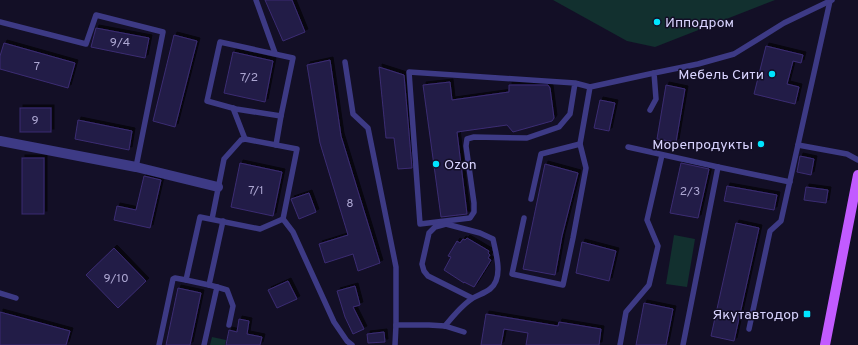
<svg xmlns="http://www.w3.org/2000/svg" width="858" height="345" font-family="Overpass,sans-serif">
<style>
.green{fill:#12302f}
.building{fill:#241b47;stroke:#3b2d73;filter:url(#shadow)}
.lines{fill:none;stroke-linecap:round;stroke-linejoin:round}
.lane{stroke:#3d3a85;stroke-width:5.5}
.street{stroke:#3d3a85;stroke-width:10}
.primary{stroke:#c25bff;stroke-width:10}
.poi-dot{fill:#00e5ff;stroke:#130f26;stroke-width:1.5}
.labels{text-anchor:middle;stroke-width:3;stroke-linejoin:round;paint-order:stroke}
.number-label{font-size:12px;fill:#aca6d1}
.poi-label{font-size:14px;fill:#d9d4ff;stroke:#130f26;text-anchor:end}
</style>
<defs>
<filter id="shadow"><feDropShadow dx="3" dy="-3" stdDeviation="0" flood-color="#0009"/></filter>
</defs>
<rect width="100%" height="100%" fill="#130f26"/>
<!-- green -->
<g class="green">
<polygon points="553,0 775,0 655,47 627,41"/>
<polygon points="674,235 695,239 687,287 666,284"/>
<polygon points="212,337 226,340 225,345 210,345"/>
</g>
<!-- building -->
<g class="building">
<polygon points="265,0 292,0 305,32 283,41"/>
<polygon points="96,28 149,38 145,58 91,47"/>
<polygon points="174,35 197,41 175,127 153,121"/>
<polygon points="4,43 75,63 68,88 0,69 0,56"/>
<polygon points="766,46 803,55 801,63 793,61 787,84 799,87 795,104 754,94"/>
<polygon points="233,52 273,61 265,102 224,93"/>
<polygon points="330,60 341,136 380,263 358,271 353,254 325,263 319,244 348,235 320,143 307,65"/>
<polygon points="379,67 404,75 412,168 398,169 394,138 386,138"/>
<polygon points="450,82 452,100 509,92 509,85 548,85 550,88 554,118 552,121 513,132 507,125 457,132 467,214 441,217 423,85"/>
<polygon points="666,85 685,89 676,142 657,139"/>
<polygon points="600,100 615,103 609,131 594,128"/>
<rect x="20" y="108" width="31" height="24"/>
<polygon points="78,120 132,131 129,150 75,139"/>
<polygon points="800,156 814,159 811,175 797,172"/>
<rect x="22" y="158" width="22" height="56"/>
<polygon points="240,163 282,172 273,216 231,207"/>
<polygon points="681,163 709,169 698,218 670,213"/>
<polygon points="545,164 578,173 562,236 555,275 523,269"/>
<polygon points="144,176 161,180 150,228 114,220 117,206 136,210"/>
<polygon points="727,186 777,195 774,210 724,201"/>
<polygon points="806,187 828,190 826,203 804,200"/>
<polygon points="309,193 316,212 299,219 291,199"/>
<polygon points="736,223 759,228 734,341 711,336"/>
<polygon points="467,238 489,251 488,253 490,255 488,258 491,260 474,287 464,282 464,283 444,270 451,257 448,256 457,241 460,243 463,239 465,240"/>
<polygon points="582,242 616,251 609,281 576,273"/>
<polygon points="114,248 146,281 118,308 86,275"/>
<polygon points="288,281 297,299 277,308 268,290"/>
<polygon points="355,286 360,305 353,307 364,329 353,334 345,317 337,291"/>
<polygon points="178,288 201,293 190,345 166,345"/>
<polygon points="644,303 673,309 666,345 636,345"/>
<polygon points="0,312 70,331 66,345 0,345"/>
<polygon points="486,314 558,326 559,322 601,329 599,345 526,345 528,333 504,329 501,345 481,345"/>
<polygon points="239,319 249,321 247,334 262,337 260,345 226,345 229,330 237,332"/>
<polygon points="384,332 385,342 368,343 367,334"/>
</g>
<g class="lines">
<!-- lane -->
<g class="lane">
<polyline points="256,0 275,53"/>
<polyline points="0,22 86,44 96,15 163,32 136,167"/>
<polygon points="220,42 293,58 281,116 236,109 207,101"/>
<polyline points="345,62 353,114 368,128 396,267 396,325"/>
<polyline points="575,83 409,72 420,224 470,218 474,212 474,203 466,146 467,139 474,137 527,138 559,127 570,114 575,83 590,87"/>
<polyline points="233,108 245,139"/>
<polyline points="650,110 656,99 654,73 698,64 734,54 784,23 832,0"/>
<polyline points="276,145 281,116"/>
<polyline points="798,145 847,154 858,160"/>
<polyline points="628,147 718,167 683,345"/>
<polyline points="718,167 790,182"/>
<polyline points="531,199 541,154 580,144"/>
<polyline points="524,218 512,274 563,285 573,238 586,168 580,144 590,87 654,73"/>
<polyline points="212,219 224,159 241,140 245,139 297,149 283,219 293,232 334,322 347,341 352,345"/>
<polyline points="209,285 186,280 200,217 260,229 283,219"/>
<polyline points="217,287 227,290 233,306 229,325"/>
<polyline points="0,293 16,298"/>
<path d="M445,326C453,316 462,305 473,298C478,295 485,293 490,289C504,278 496,254 493,239L480,233L446,224L435,227L429,233L422,264L424,271L428,276L472,298"/>
<polyline points="749,329 770,231 781,221 830,1"/>
<polyline points="159,345 173,279 175,278 186,280"/>
<polyline points="204,345 217,287 209,285 223,221"/>
<polyline points="395,345 396,325 429,325 445,326 464,332"/>
<polyline points="620,345 626,312 649,285 658,246 647,220 662,155"/>
</g>
<!-- street -->
<polyline class="street" points="0,141 136,167 218,187"/>
<!-- primary -->
<polyline class="primary" points="825,345 858,175"/>
</g>
<!-- markers -->
<g class="poi-dot">
<circle cx="657" cy="22" r="4"/>
<circle cx="772" cy="74" r="4"/>
<circle cx="761" cy="144" r="4"/>
<circle cx="436" cy="164" r="4"/>
<rect x="803" y="310" width="8" height="8" rx="2"/>
</g>
<g class="labels">
<!-- number labels -->
<g class="number-label">
<text x="120" y="46">9/4</text>
<text x="37" y="70">7</text>
<text x="249" y="81">7/2</text>
<text x="35" y="124">9</text>
<text x="256" y="194">7/1</text>
<text x="690" y="195">2/3</text>
<text x="350" y="207">8</text>
<text x="116" y="282">9/10</text>
</g>
<!-- poi labels -->
<g class="poi-label">
<text x="665" y="27" text-anchor="start">Ипподром</text>
<text x="764" y="79">Мебель Сити</text>
<text x="753" y="149">Морепродукты</text>
<text x="444" y="169" text-anchor="start">Ozon</text>
<text x="799" y="319">Якутавтодор</text>
</g>
</g>
</svg>
